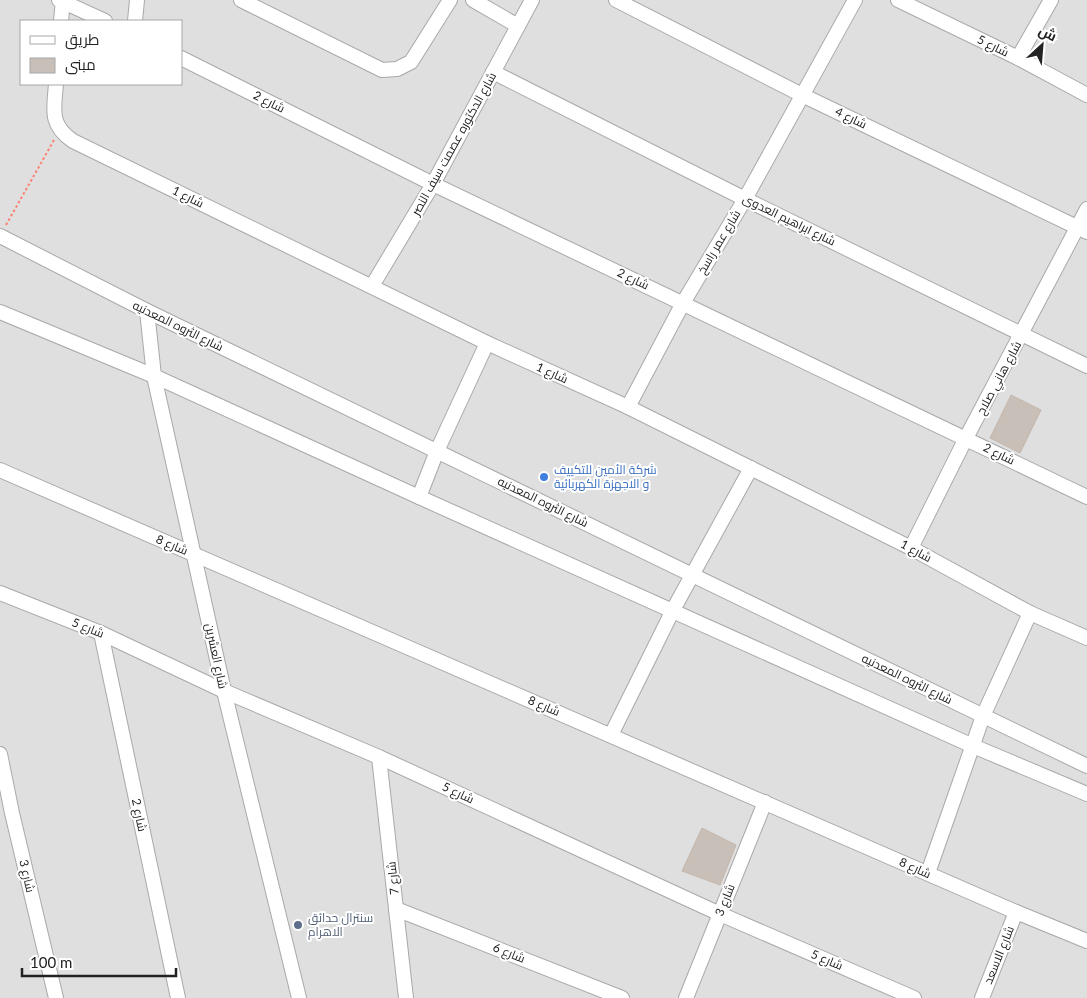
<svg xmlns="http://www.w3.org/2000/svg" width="1087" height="998" font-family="Lato,Cairo,sans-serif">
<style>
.residential{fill:#e0dfdf;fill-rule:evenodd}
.building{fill:#c7bfb8;stroke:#c4b6ab}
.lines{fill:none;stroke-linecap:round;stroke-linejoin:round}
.minor-casing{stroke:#a9a9a9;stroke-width:16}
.path{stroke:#fa8072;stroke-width:2;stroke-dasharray:2.5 2.5;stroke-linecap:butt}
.minor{stroke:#fff;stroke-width:14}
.shop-dot{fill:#3f7fe0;stroke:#fff;stroke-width:2}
.service-dot{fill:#5c6f8a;stroke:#fff;stroke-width:2}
.labels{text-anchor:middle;stroke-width:4;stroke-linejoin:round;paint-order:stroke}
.street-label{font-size:12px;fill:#222;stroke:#fff}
.shop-label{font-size:12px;fill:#366cbe;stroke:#fff;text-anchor:start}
.service-label{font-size:12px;fill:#4e5e75;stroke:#fff;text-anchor:start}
</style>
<rect width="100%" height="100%" fill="#f2efe9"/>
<!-- residential -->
<path class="residential" d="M0,0H1087V998H0ZM21,21H181V84H21Z"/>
<!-- building -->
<g class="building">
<polygon points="1011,395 1041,410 1020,453 990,438"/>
<polygon points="702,828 736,845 720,885 682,871"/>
</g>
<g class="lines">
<!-- minor casing -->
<g class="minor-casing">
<g id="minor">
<polyline points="59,0 105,21"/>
<polyline points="241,0 382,70 397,69 411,62 450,0"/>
<polyline points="473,0 518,26"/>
<polyline points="616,0 802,95 1087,232"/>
<polyline points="898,0 1018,58 1087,95"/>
<polyline points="61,21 63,0"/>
<polyline points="135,21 137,0"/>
<polyline points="181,58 433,184 1087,497"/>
<polyline points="1018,58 1051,0"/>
<polyline points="493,72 745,199 1087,366"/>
<path d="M56,84C54,109 49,125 73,141L487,343L628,407L911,548L1030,613L1087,638"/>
<polyline points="0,236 147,311 1087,766"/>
<polyline points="372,286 433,184 532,0"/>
<polyline points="147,311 154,376 224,691 299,998"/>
<polyline points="0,312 154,376 419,497 973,746 1087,794"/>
<polyline points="628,407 683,303 745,199 855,0"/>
<polyline points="0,470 1016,912 1087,941"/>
<polyline points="419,497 437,451 487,343"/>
<polyline points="911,548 966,438 1087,209"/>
<polyline points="0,593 101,633 224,691 379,757 720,914 914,998"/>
<polyline points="101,633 178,998"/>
<polyline points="611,735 673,610 751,468"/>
<polyline points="0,754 12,813 56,998"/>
<polyline points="379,757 406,998"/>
<polyline points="928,873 983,716 1030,613"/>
<polyline points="396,909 622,998"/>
<polyline points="686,998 765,802"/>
<polyline points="982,998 1016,912"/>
</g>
</g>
<!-- path -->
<polyline class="path" points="6,225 54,140"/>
<!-- minor -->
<use href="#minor" class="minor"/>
</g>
<!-- markers -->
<circle class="shop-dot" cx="544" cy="477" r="5"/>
<circle class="service-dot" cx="298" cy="925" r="5"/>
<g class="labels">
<!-- street labels -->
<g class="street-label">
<text transform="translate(993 46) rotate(26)" y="4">شارع 5</text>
<text transform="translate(269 102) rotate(27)" y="4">شارع 2</text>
<text transform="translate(851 118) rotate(26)" y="4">شارع 4</text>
<text transform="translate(454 144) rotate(-61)" y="4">شارع الدكتوره عصمت سيف النصر</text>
<text transform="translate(188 197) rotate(26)" y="4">شارع 1</text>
<text transform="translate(789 220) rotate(26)" y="4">شارع ابراهيم العدوى</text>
<text transform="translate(719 242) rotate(-59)" y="4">شارع عمر راسخ</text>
<text transform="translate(633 279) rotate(25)" y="4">شارع 2</text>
<text transform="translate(178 326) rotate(26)" y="4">شارع الثروه المعدنيه</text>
<text transform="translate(552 373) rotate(24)" y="4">شارع 1</text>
<text transform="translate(999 378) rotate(-62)" y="4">شارع هاني صلاح</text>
<text transform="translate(999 454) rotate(26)" y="4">شارع 2</text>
<text transform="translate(543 502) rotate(26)" y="4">شارع الثروه المعدنيه</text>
<text transform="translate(172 545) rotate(23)" y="4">شارع 8</text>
<text transform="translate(916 551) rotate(28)" y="4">شارع 1</text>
<text transform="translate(88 628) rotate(22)" y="4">شارع 5</text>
<text transform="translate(216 656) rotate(78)" y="4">شارع العشرين</text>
<text transform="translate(907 679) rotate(26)" y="4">شارع الثروه المعدنيه</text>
<text transform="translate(544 706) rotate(23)" y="4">شارع 8</text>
<text transform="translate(458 793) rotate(25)" y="4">شارع 5</text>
<text transform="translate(139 815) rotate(78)" y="4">شارع 2</text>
<text transform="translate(915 868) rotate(24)" y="4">شارع 8</text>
<text transform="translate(27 876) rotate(77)" y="4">شارع 3</text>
<text transform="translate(393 878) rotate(-96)" y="4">شارع 7</text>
<text transform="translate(725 900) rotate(-68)" y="4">شارع 3</text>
<text transform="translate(509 953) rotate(22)" y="4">شارع 6</text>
<text transform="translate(999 955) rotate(-68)" y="4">شارع الاسعد</text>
<text transform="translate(827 960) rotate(23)" y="4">شارع 5</text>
</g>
<!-- shop labels -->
<g class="shop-label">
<text x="554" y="474">شركة الأمين للتكييف<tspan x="554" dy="14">و الاجهزة الكهربائية</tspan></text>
</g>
<!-- service labels -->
<g class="service-label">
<text x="308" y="922">سنترال حدائق<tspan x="308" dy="14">الاهرام</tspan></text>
</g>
</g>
<!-- legend -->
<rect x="20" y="20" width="162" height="65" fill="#ffffff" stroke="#a7a7a7"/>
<rect x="30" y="36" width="25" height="8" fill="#ffffff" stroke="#a7a7a7"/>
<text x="65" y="45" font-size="15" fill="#222222">طريق</text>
<rect x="30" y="58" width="25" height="15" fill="#c7bfb8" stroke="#a7a7a7"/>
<text x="65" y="70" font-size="15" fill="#222222">مبنى</text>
<!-- north arrow -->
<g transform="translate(1042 45) rotate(26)" stroke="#ffffff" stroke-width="4" paint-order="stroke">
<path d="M0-4L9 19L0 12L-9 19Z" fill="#222222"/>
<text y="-8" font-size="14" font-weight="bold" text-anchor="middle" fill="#222222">ش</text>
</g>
<!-- scale -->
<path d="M22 968v8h154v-8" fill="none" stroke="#222222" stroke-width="2.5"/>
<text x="30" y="968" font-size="15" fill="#222222" stroke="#ffffff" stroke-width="4" paint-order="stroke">100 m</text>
</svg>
